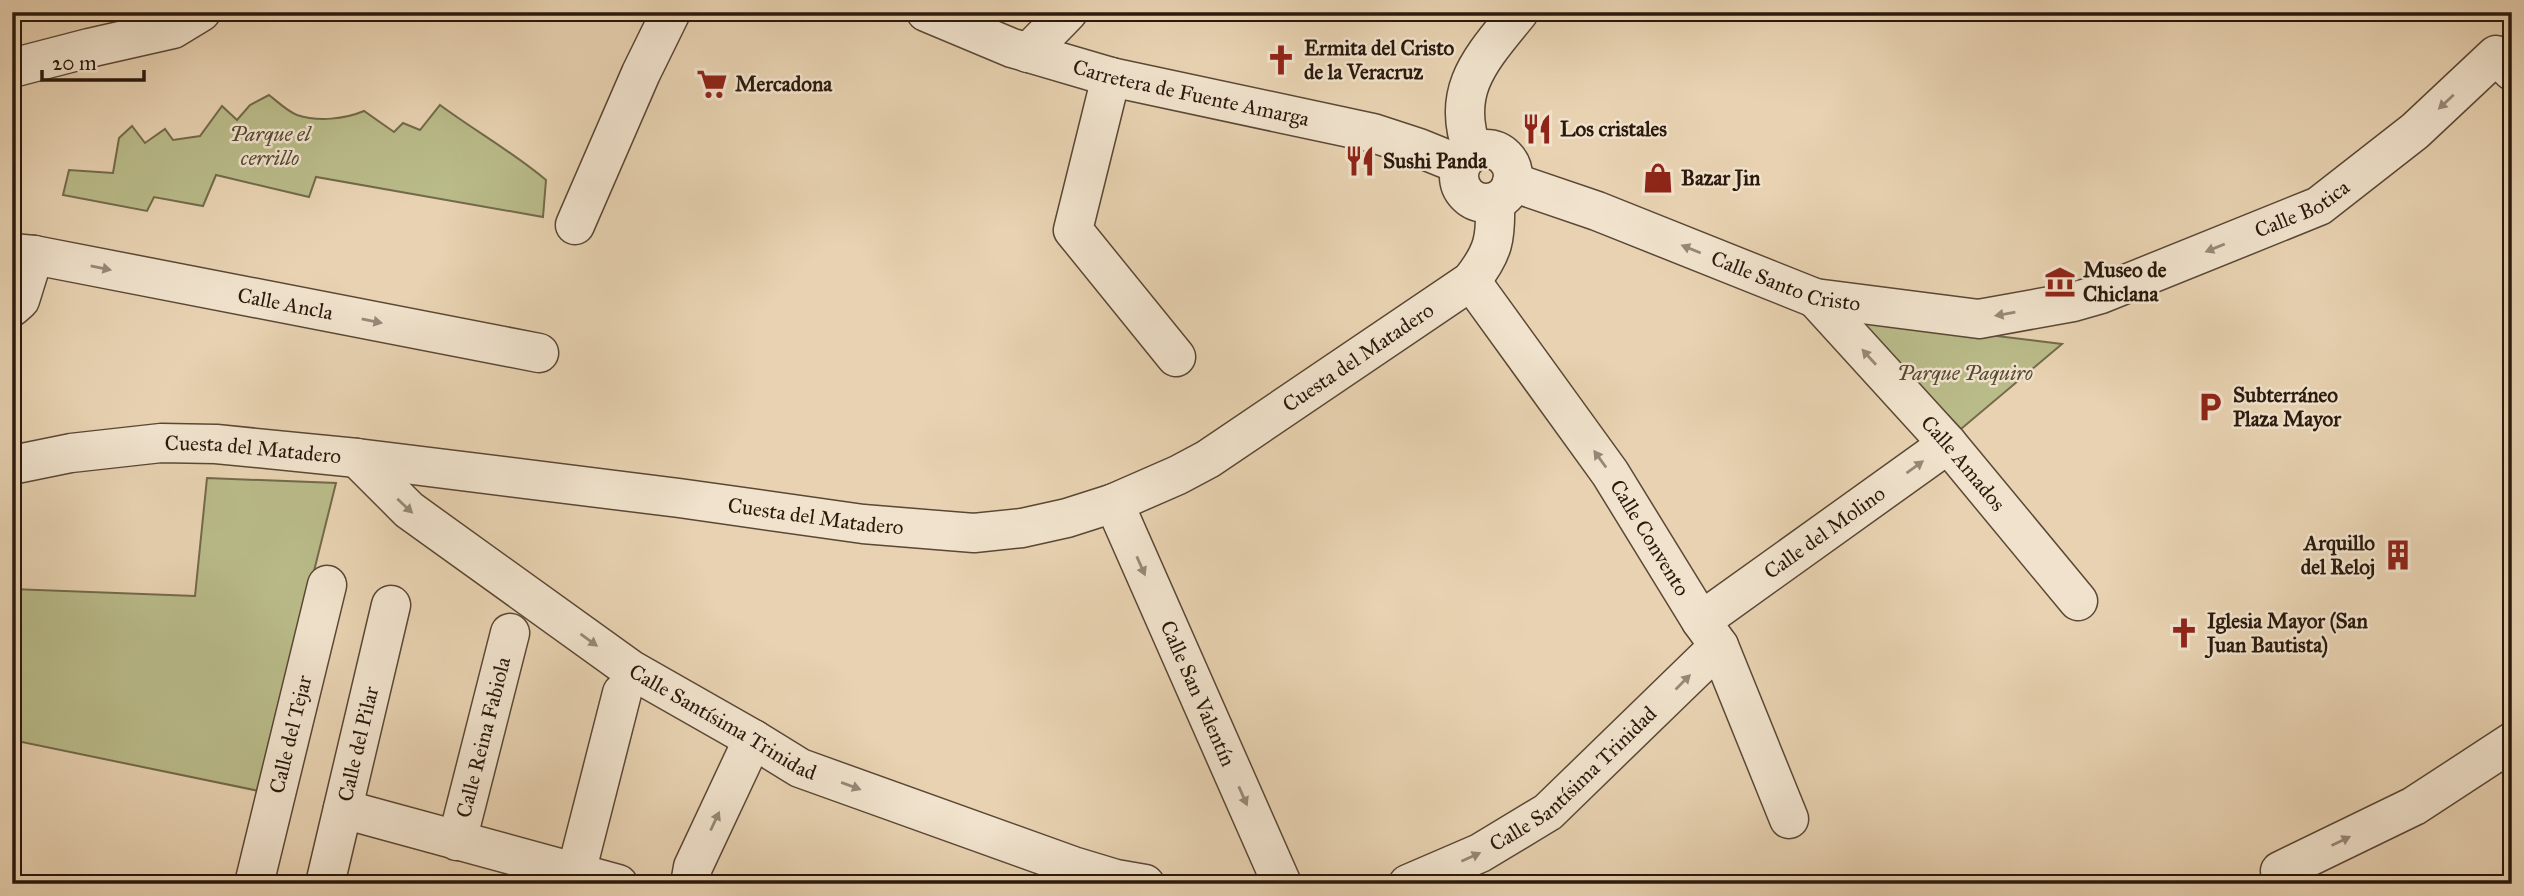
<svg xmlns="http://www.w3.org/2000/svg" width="2524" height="896" font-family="'IM FELL Great Primer',serif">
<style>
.green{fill:#b9bb89;stroke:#726a4a;stroke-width:2}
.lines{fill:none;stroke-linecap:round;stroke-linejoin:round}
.minor-casing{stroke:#5a4735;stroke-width:41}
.minor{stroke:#f0e2cc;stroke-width:38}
.oneway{fill:#978876}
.labels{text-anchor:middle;stroke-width:5;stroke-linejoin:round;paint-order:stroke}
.poi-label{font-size:21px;font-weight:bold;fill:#2b190c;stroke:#f0e2cc;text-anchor:start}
.street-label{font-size:21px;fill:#2b190c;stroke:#f0e2cc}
.park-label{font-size:21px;font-style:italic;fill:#564a32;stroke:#f0e2cc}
</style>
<rect width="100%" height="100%" fill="#e8d2b1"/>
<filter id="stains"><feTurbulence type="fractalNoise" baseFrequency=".00286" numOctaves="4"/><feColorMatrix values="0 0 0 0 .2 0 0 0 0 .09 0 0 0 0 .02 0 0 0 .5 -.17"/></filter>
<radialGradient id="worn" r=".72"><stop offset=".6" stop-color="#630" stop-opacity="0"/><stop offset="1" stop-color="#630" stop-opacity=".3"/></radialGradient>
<!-- green -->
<g class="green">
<path d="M269,95C278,102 287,111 297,115C318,122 345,119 364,111L394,132L403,123L420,130L440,105C475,131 513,152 546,180L543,217L316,177L309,197L216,175L203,206L154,197L147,211L63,195L69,170L113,173L119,138L132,126L145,143L165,129L173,140L200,136L222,106L237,120L250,105Z"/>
<polygon points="1856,319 2062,344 1961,429"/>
<polygon points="207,478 336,483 259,791 12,740 12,589 195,596"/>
</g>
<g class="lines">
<!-- minor casing -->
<g class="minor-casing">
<g id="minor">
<path id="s1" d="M926,12L1012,48L1111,77L1373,133L1419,148L1461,165"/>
<polyline points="1028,53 1068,12"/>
<polyline points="12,68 89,48 173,29 201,12"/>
<polyline points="1111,77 1073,230 1176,357"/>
<circle cx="1486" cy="176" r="27"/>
<path d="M1473,152C1449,90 1482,58 1519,12"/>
<path id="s2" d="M1512,182L1597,211L1815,298L1979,319L2073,302L2101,294L2319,206L2415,131L2496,55L2512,71"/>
<polyline points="575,225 641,73 671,12"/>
<path id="s3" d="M12,253L34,255L539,353"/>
<path id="s4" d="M1471,281L1610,473L1701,621L1719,646L1789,819"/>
<path id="s5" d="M1815,298L1948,444L2078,601"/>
<polyline points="12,307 20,300 34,255"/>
<path id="s6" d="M357,458L409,510L630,669L753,739L800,768L1073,866L1116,879L1145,884"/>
<path id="s7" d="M12,465L71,453L161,443L216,444L357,458L679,498L863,524L974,533L1022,528L1067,518L1114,503L1178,475L1208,459L1471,281C1494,252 1496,238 1495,202"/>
<path id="s8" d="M1114,503L1282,884"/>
<path id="s9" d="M1701,621L1948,444"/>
<polyline points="343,809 618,884"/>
<path id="s10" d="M457,841L510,633"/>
<polyline points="2280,871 2414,806 2512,742"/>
<polyline points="576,873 622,693"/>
<path id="s11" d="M254,884L327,585"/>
<path id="s12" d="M325,884L391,605"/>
<polyline points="690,884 693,867 753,739"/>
<path id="s13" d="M1408,884L1480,853L1548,812L1719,646"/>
</g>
</g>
<!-- minor -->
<use href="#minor" class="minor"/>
</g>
<!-- one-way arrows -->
<defs><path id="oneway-solid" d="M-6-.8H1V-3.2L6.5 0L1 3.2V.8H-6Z" transform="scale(1.75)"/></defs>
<g class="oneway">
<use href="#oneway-solid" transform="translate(2446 102) rotate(137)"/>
<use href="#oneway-solid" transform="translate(2215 248) rotate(158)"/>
<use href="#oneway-solid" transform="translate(1691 249) rotate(-158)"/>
<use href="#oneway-solid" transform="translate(101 268) rotate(11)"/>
<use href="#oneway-solid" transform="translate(2005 314) rotate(170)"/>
<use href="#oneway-solid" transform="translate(372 321) rotate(11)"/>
<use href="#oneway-solid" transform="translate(1869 357) rotate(-132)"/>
<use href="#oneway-solid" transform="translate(1600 459) rotate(-126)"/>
<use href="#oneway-solid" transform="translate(1915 467) rotate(-36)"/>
<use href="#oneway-solid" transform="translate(405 506) rotate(43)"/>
<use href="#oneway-solid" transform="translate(1141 566) rotate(66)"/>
<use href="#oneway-solid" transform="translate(589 640) rotate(36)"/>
<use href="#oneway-solid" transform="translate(1683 682) rotate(-45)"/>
<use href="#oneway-solid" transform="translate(851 786) rotate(20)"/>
<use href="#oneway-solid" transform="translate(1243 796) rotate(66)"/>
<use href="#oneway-solid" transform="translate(715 821) rotate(-65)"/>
<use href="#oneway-solid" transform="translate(2341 841) rotate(-26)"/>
<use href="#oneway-solid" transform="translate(1471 857) rotate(-24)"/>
</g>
<!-- icons -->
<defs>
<g id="church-bare" transform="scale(2.415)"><path d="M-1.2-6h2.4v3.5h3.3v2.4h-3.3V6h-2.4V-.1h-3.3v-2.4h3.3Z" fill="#8f2418" stroke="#f0e2cc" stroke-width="2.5" paint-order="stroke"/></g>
<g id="supermarket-bare" transform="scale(2.415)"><path d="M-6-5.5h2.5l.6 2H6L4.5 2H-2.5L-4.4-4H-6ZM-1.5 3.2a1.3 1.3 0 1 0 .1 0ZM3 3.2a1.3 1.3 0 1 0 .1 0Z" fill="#8f2418" stroke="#f0e2cc" stroke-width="2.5" paint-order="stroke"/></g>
<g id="restaurant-bare" transform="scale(2.415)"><path d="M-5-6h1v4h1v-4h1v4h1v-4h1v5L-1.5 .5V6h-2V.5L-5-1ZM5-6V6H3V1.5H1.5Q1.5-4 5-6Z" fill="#8f2418" stroke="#f0e2cc" stroke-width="2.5" paint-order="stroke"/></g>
<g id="shop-bare" transform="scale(2.415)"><path d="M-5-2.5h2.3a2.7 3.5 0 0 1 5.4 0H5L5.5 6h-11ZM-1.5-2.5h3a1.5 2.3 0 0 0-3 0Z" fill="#8f2418" stroke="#f0e2cc" stroke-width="2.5" paint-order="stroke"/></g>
<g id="museum-bare" transform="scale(2.415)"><path d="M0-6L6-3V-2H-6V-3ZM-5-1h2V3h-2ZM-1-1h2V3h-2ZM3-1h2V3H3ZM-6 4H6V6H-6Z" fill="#8f2418" stroke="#f0e2cc" stroke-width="2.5" paint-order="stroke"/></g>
<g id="parking-bare" transform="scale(2.415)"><path d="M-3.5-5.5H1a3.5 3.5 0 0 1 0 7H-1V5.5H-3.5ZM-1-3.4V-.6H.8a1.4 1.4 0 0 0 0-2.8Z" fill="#8f2418" stroke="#f0e2cc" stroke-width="2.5" paint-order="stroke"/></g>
<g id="building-bare" transform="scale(2.415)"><path d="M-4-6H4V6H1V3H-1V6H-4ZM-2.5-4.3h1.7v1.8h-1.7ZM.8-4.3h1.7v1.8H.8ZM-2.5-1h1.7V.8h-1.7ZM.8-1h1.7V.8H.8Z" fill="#8f2418" stroke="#f0e2cc" stroke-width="2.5" paint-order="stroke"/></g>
</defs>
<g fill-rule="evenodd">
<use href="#church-bare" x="1281" y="60"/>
<use href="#supermarket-bare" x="712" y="84"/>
<use href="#restaurant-bare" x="1537" y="129"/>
<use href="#restaurant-bare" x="1360" y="161"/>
<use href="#shop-bare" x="1658" y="178"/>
<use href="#museum-bare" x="2060" y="282"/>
<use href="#parking-bare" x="2210" y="407"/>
<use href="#building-bare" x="2398" y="555"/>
<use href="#church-bare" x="2184" y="633"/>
</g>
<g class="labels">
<!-- poi labels -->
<g class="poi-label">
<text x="1304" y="55">Ermita del Cristo<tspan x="1304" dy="24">de la Veracruz</tspan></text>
<text x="735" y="91">Mercadona</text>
<text x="1560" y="136">Los cristales</text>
<text x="1383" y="168">Sushi Panda</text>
<text x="1681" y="185">Bazar Jin</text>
<text x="2083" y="277">Museo de<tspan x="2083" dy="24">Chiclana</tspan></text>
<text x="2233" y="402">Subterráneo<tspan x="2233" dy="24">Plaza Mayor</tspan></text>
<text x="2375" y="550" text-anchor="end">Arquillo<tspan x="2375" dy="24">del Reloj</tspan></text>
<text x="2207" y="628">Iglesia Mayor (San<tspan x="2207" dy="24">Juan Bautista)</tspan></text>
</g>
<!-- street labels -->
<g class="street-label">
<text dy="7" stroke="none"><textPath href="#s1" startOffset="278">Carretera de Fuente Amarga</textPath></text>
<text dy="7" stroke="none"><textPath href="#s2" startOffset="833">Calle Botica</textPath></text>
<text dy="7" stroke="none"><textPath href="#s2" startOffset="292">Calle Santo Cristo</textPath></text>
<text dy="7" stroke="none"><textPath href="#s3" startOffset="278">Calle Ancla</textPath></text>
<text dy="7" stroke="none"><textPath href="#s7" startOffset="1398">Cuesta del Matadero</textPath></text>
<text dy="7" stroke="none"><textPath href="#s7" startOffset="243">Cuesta del Matadero</textPath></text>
<text dy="7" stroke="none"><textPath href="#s5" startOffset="222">Calle Amados</textPath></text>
<text dy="7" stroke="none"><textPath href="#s7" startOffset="810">Cuesta del Matadero</textPath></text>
<text dy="7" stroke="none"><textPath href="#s9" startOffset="152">Calle del Molino</textPath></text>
<text dy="7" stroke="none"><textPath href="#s4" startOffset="313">Calle Convento</textPath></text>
<text dy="7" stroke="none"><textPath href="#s8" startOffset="208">Calle San Valentín</textPath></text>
<text dy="7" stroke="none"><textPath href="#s6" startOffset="453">Calle Santísima Trinidad</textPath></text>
<text dy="7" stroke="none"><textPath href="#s11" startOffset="154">Calle del Tejar</textPath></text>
<text dy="7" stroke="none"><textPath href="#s10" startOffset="107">Calle Reina Fabiola</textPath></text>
<text dy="7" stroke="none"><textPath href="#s12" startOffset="144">Calle del Pilar</textPath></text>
<text dy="7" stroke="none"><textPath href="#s13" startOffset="198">Calle Santísima Trinidad</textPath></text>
</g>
<!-- park labels -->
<g class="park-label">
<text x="270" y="141">Parque el<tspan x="270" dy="24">cerrillo</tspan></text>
<text x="1965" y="380">Parque Paquiro</text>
</g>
</g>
<!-- margin -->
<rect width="2524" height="896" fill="none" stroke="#e8d2b1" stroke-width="42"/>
<rect x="14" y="14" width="2496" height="868" fill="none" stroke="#2b190c" stroke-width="3.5"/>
<rect x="21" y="21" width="2482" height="854" fill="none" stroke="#2b190c" stroke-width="2"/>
<!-- scale -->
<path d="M42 70v10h102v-10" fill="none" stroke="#2b190c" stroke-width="3.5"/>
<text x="52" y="70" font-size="21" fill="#2b190c" stroke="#f0e2cc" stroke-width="5" paint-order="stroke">20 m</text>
<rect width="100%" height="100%" filter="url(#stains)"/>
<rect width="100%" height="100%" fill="url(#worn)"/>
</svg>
